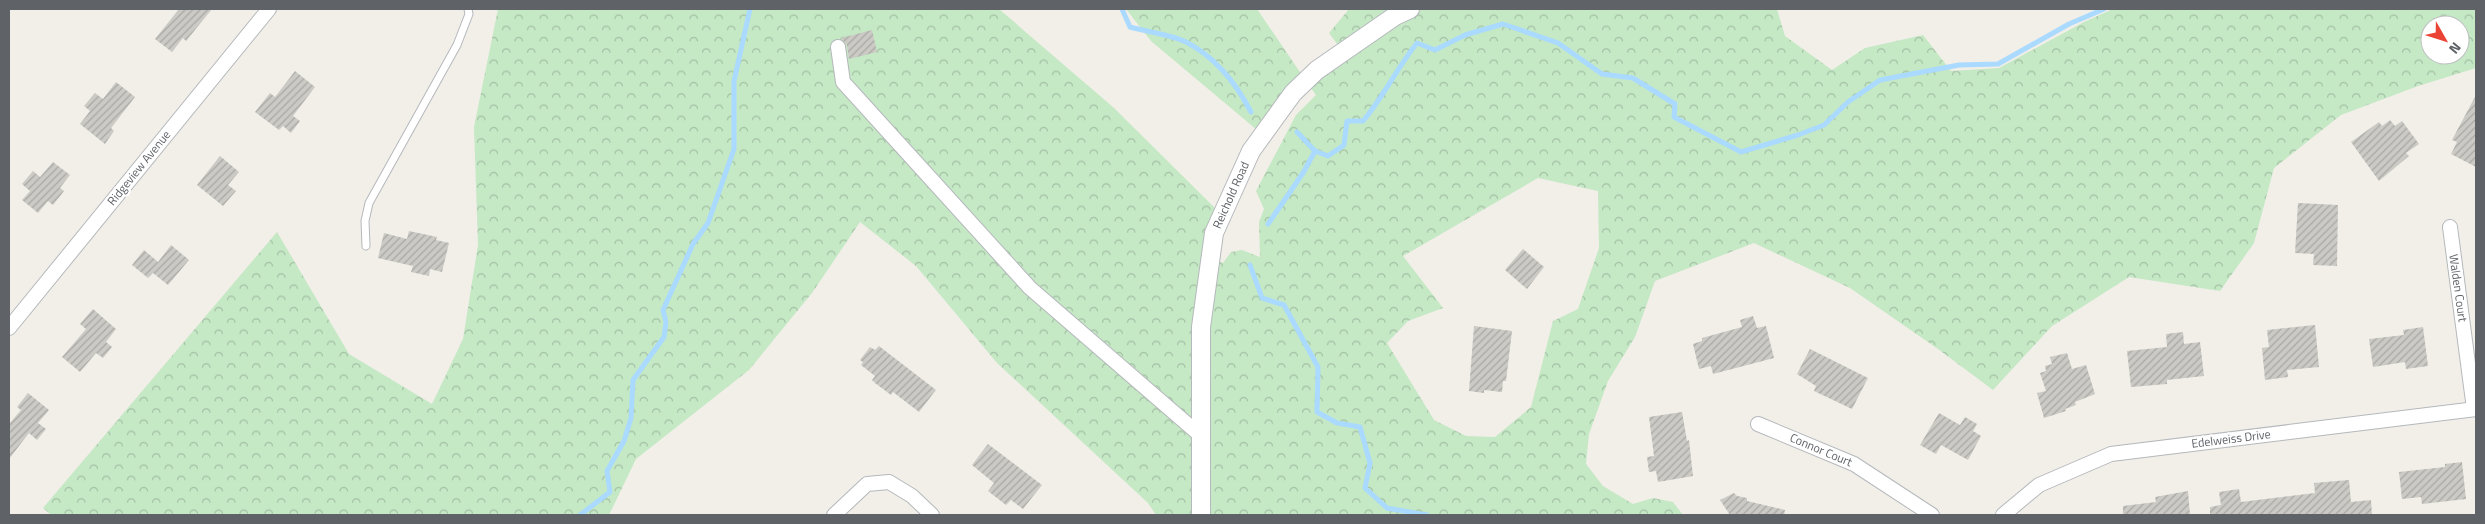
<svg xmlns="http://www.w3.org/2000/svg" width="2485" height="524" font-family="'Titillium Web',sans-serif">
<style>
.forest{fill:url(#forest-crowns);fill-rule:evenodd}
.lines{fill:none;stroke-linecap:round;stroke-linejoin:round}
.stream{stroke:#aadaff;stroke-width:5}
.building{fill:url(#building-hatch)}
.service-casing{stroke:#b5b8bc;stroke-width:9}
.minor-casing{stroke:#b5b8bc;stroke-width:16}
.tertiary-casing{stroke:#b5b8bc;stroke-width:20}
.service{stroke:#fff;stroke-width:7}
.minor{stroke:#fff;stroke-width:14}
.tertiary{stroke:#fff;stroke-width:18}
.labels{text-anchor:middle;stroke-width:4.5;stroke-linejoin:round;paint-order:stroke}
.street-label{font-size:12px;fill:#5f6368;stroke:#fff}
</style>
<defs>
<pattern id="forest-crowns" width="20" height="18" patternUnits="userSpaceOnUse" patternTransform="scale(1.25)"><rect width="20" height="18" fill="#c5e8c5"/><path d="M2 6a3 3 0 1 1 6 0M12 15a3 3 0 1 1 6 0" fill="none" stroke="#a3c0a4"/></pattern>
<pattern id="building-hatch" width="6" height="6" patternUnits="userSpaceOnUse" patternTransform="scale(1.25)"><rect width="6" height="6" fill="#cccac5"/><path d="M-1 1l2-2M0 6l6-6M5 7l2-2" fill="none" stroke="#a9a8a4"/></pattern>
</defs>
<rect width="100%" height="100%" fill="#f1efe8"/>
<!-- forest -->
<path class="forest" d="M498,9H999L1114,108L1222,215L1210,258L1223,263L1231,252L1242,250L1260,257L1259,222L1264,209L1256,191L1296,115L1316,95L1306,81L1263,135L1151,41L1126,9H1257L1306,81L1343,52L1329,33L1349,9H1777L1785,36L1832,70L1865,48L1923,35L1951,71L1999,68L2084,22L2113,9H2476V68L2418,86L2341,115L2274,168L2254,243L2220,291L2129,277L2052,326L1993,390L1938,349L1850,288L1754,243L1655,281L1635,337L1608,381L1589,434L1586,464L1603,486L1633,504L1653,498L1673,502L1683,515H1156L1148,503L997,363L916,266L860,222L812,293L749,370L636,459L609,515H51L43,508L277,232L349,354L432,404L463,339L478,245L474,127ZM2430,25H2460V55H2430ZM1538,178L1598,191L1599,248L1578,309L1553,321L1531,407L1495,437L1466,436L1434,420L1387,343L1408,321L1443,308L1403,256Z"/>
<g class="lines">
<!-- stream -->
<g class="stream">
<path d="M1122,9L1130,27C1147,32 1170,34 1186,42C1215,57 1236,83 1251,112"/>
<path d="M1297,132L1315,151L1328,156L1344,145L1347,121H1363C1384,96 1397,68 1417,43L1435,50L1465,35L1503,24L1558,43L1602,74L1633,78L1675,104L1674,117L1741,152L1798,135L1824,125L1848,102L1880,80L1959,65L1998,64L2069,24L2104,9"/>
<polyline points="1268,224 1303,173 1315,151"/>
<polyline points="1250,265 1262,298 1284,305 1318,367 1317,412 1337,423 1360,427 1370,463 1365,488 1387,508 1427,515"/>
<polyline points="580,515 610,492 607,471 624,441 631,418 633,380 664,337 666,322 663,310 693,244 708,223 734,149 734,81 750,9"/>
</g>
</g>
<!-- building -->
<g class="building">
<polygon points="179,9 212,9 186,41 183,38 172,52 155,39"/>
<polygon points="872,30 877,52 849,59 847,45 841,38"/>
<polygon points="295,71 315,87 293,116 300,121 291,133 283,126 279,130 255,112 270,93 275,97"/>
<polygon points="116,82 135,97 111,128 114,131 105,144 80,124 90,111 84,106 95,93 103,99"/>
<polygon points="2476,95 2476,167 2451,154 2457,142 2452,140"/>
<polygon points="2390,120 2395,126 2402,121 2419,144 2406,153 2409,156 2379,181 2351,142 2379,122 2382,126"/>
<polygon points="220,156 239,172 228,185 236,191 223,206 197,185"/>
<polygon points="53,162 70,175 60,188 64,191 53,205 48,201 38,213 22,200 30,191 22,184 33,171 40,177"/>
<polygon points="2298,203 2338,205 2337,266 2313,265 2314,254 2295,253"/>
<polygon points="409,231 437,237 436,240 449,243 442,272 430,269 429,276 411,272 413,266 378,258 384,233 407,239"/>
<polygon points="171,245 189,260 168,285 153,273 148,278 132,265 144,250 158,262"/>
<polygon points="1523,249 1544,267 1527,289 1505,270"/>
<polygon points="93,309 116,329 106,342 112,347 103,358 96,353 80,372 62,357 86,329 80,324"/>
<polygon points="1753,316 1757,328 1766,326 1774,358 1713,374 1711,366 1699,369 1693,344 1702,341 1702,338 1742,327 1740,320"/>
<polygon points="2315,325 2319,367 2287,370 2288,377 2265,380 2262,348 2269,347 2267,330"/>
<polygon points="1474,326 1512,331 1506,381 1503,381 1502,392 1484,390 1484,393 1469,391"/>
<polygon points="2423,327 2428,366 2406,369 2405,362 2373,367 2369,339 2404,335 2403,330"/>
<polygon points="2183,332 2184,344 2200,342 2204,376 2167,380 2167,384 2131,387 2127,351 2167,347 2166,334"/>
<polygon points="879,346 936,390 919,412 893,392 891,395 875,383 872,380 875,376 861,365 863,362 860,360 870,347 875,350"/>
<polygon points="1810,349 1868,378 1852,409 1814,391 1816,386 1797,374"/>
<polygon points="2067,353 2072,369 2086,365 2095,394 2075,402 2076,405 2065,409 2066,411 2044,418 2037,393 2046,391 2040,373 2046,371 2045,366 2052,364 2050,357"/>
<polygon points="28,393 49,410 38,423 46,429 37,440 29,433 9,459 9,424 21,410 17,407"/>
<polygon points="1682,412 1687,441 1689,440 1693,476 1658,482 1656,471 1649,472 1647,457 1654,456 1649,417"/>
<polygon points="1939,413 1960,425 1965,417 1977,424 1973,431 1981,436 1968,460 1941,445 1936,454 1920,445"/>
<polygon points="988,444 1042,485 1023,509 1011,500 1006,505 988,491 994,483 972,465"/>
<polygon points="2462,462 2466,499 2422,504 2421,497 2402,499 2399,472 2445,467 2445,464"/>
<polygon points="2349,480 2351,502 2371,500 2372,515 2210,515 2210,507 2221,505 2219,492 2239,489 2241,502 2315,493 2314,483"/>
<polygon points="2188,491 2190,515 2123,515 2123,506 2156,502 2155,497"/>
<polygon points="1734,493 1737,496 1747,498 1747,501 1785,510 1784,515 1730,515 1720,500"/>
</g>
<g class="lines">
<!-- service casing -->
<g class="service-casing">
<polyline id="service" points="366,246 365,221 369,203 457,45 469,14 468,9"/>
</g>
<!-- minor casing -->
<g class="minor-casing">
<g id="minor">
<polyline points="838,47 843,82 1030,288 1200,435"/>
<polyline points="2450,227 2474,409"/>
<polyline points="9,328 269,9"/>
<polyline points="1758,424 1854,464 1932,515"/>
<polyline points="834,515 867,484 889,482 912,496 932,515"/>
<polyline points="2003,515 2039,485 2111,454 2476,409"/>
</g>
</g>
<!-- tertiary casing -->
<g class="tertiary-casing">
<polyline id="tertiary" points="1201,515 1201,327 1214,233 1251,151 1293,93 1317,70 1395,16 1410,9"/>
</g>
<!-- service -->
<use href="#service" class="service"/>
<!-- minor -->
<use href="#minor" class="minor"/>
<!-- tertiary -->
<use href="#tertiary" class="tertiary"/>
</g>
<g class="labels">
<!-- street labels -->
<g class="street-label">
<text transform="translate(139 168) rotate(-51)" y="4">Ridgeview Avenue</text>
<text transform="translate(1231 195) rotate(-66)" y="4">Reichold Road</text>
<text transform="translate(2458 288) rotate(82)" y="4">Walden Court</text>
<text transform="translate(2231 439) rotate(-7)" y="4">Edelweiss Drive</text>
<text transform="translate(1821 450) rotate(23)" y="4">Connor Court</text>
</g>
</g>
<!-- border -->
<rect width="2485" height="524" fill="none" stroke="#5f6368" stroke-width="20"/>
<!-- north arrow -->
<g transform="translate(2445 40) rotate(129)"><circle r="24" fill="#ffffff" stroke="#bfc1c3"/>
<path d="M0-4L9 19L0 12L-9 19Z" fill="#ea4335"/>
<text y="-8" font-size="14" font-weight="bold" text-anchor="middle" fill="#5f6368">N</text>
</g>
</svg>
